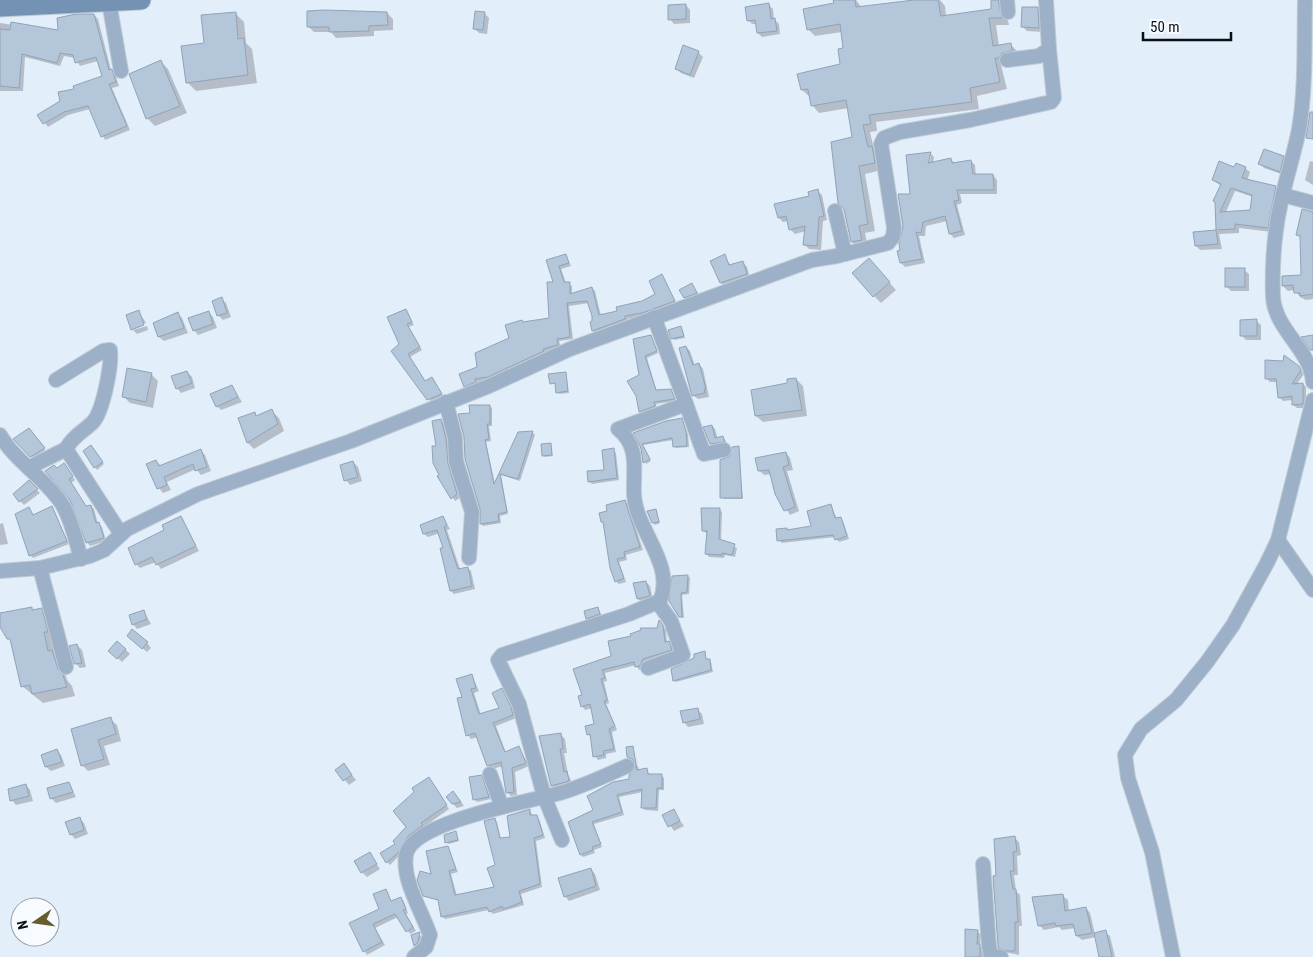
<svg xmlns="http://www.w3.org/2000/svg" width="1313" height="957" font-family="'Roboto Condensed',sans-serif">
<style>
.shadow{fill:#0003;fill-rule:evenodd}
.building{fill:#b3c6da;stroke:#91a3b6;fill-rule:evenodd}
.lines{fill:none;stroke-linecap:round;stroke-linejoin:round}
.street-casing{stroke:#c0cad6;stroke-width:16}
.secondary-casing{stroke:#c0cad6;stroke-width:21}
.street{stroke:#9cb1c8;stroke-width:14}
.secondary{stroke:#7493b4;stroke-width:19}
</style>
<rect width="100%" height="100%" fill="#e3eefb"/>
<!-- shadow -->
<g class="shadow">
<polygon points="839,0 856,0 862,8 940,0 945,6 946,16 992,10 993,0 1007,0 1005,9 1009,25 996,25 999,46 1010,44 1018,52 1006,65 1001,65 1007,89 977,96 979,109 876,122 877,131 870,132 874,149 879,155 882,170 865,174 875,231 865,233 868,247 860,249 852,242 845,208 853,138 849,108 819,113 812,105 810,97 802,90 841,65 845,49 842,32 815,36 808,29"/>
<polygon points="686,5 690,10 690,23 674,24 670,19"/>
<polygon points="769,5 773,9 774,19 779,24 780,34 762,37 758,33 756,24 752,24 748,20"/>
<polygon points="1037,8 1042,13 1043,32 1027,31 1022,26"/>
<polygon points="235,13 244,22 246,43 252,49 257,83 196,91 187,82 205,45"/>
<polygon points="387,13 393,19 393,30 374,31 374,36 336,38 331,32 314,32 308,26"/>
<polygon points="484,13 489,18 487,34 479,33 475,29"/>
<polygon points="94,15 98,19 111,70 115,74 119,86 112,88 130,130 105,140 90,109 68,115 48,127 39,115 62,102 75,89 104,77 98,61 80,66 75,58 64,56 60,66 25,57 23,91 0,91 0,23 60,32"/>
<polygon points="698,52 703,57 694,78 681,73 676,68"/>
<polygon points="161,62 168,69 187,113 155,126 148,119 131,74"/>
<path d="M930,153L934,157L933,163L950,159L955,163L971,161L975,165L976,176L993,175L997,180V194H960L962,203L957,205L965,235L954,238L950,234L947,221L926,226L925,236H919L925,263L905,267L901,263L899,252L902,251L900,244L904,226L899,196L912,195L908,156ZM928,156H931L927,169H925Z"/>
<polygon points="1283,157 1288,162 1284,175 1264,168 1260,164"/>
<polygon points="1310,161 1313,162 1313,185 1305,180"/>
<path d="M1245,168L1250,172L1247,181L1275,187L1280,192L1272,232L1239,228V233L1219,234L1222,249L1200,250L1196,246L1195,233L1218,231L1216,203L1221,186L1213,180L1235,169ZM1235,191L1253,197L1251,211L1226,212Z"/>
<polygon points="817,191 822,195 827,220 823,221 821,250 809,249 805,245 806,231 795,234 790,229 789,221 783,222 779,218 776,205 810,197"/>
<polygon points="1313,212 1313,299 1306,300 1300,297 1295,290 1288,291 1283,286 1303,276 1302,239 1297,234"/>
<polygon points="566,255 571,266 561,269 566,283 572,286 572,294 592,288 595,291 601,316 618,312 657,295 662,276 677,304 646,316 627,319 627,322 596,334 593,331 593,316 589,303 569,306 573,339 559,341 561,348 545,352 546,354 491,379 477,382 478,385 468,389 465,386 478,368 510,339 523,323 550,319 554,283 548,261"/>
<polygon points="724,256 731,266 743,263 747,267 750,278 725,287 721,283"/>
<polygon points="876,267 896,290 881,303 874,296"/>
<polygon points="1244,270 1249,274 1249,291 1231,291 1226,286"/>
<polygon points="691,284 701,297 689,302 685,297"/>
<polygon points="221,299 226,303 231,317 223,320 218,315"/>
<polygon points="406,311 414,325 408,327 422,350 410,357 426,382 432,378 444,397 431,402 400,344"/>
<polygon points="139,312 146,323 133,328 133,330 132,329"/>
<polygon points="209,312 213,317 217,328 198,335 194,330"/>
<polygon points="178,314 182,318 188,333 164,341 159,337"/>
<polygon points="1256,321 1261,325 1261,340 1246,340 1241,335"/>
<polygon points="147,326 148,330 137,334 133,330"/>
<polygon points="681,327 685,338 674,340 672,338"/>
<polygon points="651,336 658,353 647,358 657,392 671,391 676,401 656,404 657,408 643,414 640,411 640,375 634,340"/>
<polygon points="686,347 690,351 695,366 699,364 703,369 709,397 698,399 693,395"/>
<polygon points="1299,367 1304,374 1297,384 1303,384 1306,387 1306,408 1297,408 1293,405 1293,400 1283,401 1279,397 1278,382 1270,382 1266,378"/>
<polygon points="187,372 192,377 195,388 181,393 177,388"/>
<polygon points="565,373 569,393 559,394 556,384 551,383"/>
<polygon points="151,374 158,381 153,408 130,403 123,396"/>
<polygon points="796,379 803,386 807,416 763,422 756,416 752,391 789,384"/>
<polygon points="232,386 242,402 221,410 217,406"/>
<polygon points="490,406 492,408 492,426 489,426 491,441 486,442 495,484 518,433 533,433 535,435 520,481 501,475 508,514 500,516 501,523 483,526 481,524 471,414"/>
<polygon points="272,411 279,418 284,431 254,449 248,443 240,419 255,414 258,417"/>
<polygon points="441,420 444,423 449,443 450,468 460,498 455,501 440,475 437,447"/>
<polygon points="681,420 688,434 689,447 676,448 673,440 643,445 651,461 646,464 635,433"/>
<polygon points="712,426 715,429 718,439 723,437 728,445 714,447 711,443"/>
<polygon points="30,432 45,450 33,458 15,439"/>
<polygon points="550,445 553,456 545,457 543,455"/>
<polygon points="93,448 104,464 97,470 84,451"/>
<polygon points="738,448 743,499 724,499 722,497 731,457"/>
<polygon points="200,450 205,455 211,471 201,475 196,469 167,482 171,490 163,493 159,488 148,464 156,461 161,466"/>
<polygon points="613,450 616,453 619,480 592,484 589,481 606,471"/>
<polygon points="786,453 790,458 793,470 787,471 799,511 790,515 776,494 772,474 764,475 759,470"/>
<polygon points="353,462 358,467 362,481 350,485 346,480"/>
<polygon points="64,464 75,480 71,483 86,507 91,506 94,509 98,524 102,527 106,541 90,546 87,542 57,470"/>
<polygon points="29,482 40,493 24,505 20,501"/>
<polygon points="625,502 628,505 643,550 626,555 627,560 619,562 626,582 619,584 616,581 605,524 603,522 609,512"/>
<polygon points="831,505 837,519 840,518 843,521 849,539 839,542 835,537 782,543 779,540 786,529 788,531 813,527"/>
<polygon points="52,507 69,544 33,558 30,555 29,509 34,516"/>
<polygon points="719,509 722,512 721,541 737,548 735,557 725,555 724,558 709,557 706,554 708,534 703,531"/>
<polygon points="656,510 660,523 655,525 653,523"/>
<polygon points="180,517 199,551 161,569 156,562 140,568 136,564"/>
<polygon points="443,518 450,529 447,530 460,569 467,568 471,571 475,589 454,594 451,591 445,548 440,533 428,537 424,534 422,526"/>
<polygon points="3,523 8,544 0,545 0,524"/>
<polygon points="688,576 690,578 689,594 682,595 684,618 682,618 673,577"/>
<polygon points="646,582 650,586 653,600 643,603 638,599 635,584"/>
<polygon points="31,608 34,611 41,610 51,619 67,680 72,686 75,696 43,703 22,686 13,644 0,624 0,615"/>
<polygon points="598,609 604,619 592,623 587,618"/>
<polygon points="144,612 151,624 137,629 133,624"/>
<polygon points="662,625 666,630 667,643 672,646 674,653 639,670 636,665 605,673 607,681 604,682 609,703 606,704 617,730 612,732 616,752 606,754 606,758 598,760 595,756 592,738 588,734 596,725 592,708 585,710 582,706 583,696 574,670 613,657"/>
<polygon points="133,640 147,643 151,648 147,652"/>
<polygon points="118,642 130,654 122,662 110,651"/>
<polygon points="77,645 82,650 86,667 80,668 76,664 71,647"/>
<polygon points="704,653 707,660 711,662 713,672 676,682 674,680"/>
<polygon points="472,676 479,691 474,693 481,715 501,709 502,690 514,712 516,718 496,726 506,753 519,748 529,766 515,772 517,795 511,796 508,793 503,766 492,769 488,765 478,737 471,739 468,735 463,698"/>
<polygon points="697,709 702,714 704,724 688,727 684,722"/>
<polygon points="110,719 117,725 121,741 104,746 110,765 88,771 82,765"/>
<polygon points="560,734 565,739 567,753 564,753 568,774 573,785 557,790 552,785"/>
<polygon points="635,749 639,771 647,770 650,776 661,775 664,778 664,790 659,790 658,811 645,810 642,807 643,792 619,797 624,815 594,824 602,847 594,850 595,853 583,857 581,855 595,810 631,780 630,775 637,766 638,767"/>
<polygon points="57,750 61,755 65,766 51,771 46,767 42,755"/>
<polygon points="344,765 356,780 349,785 337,770"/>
<polygon points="481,776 491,799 477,802 474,799"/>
<polygon points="429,778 449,809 424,827 426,829 390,865 387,862 408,827"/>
<polygon points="69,783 76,797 56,803 51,798"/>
<polygon points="26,785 30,790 33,801 16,805 12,800"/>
<polygon points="453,793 458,798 464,806 457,808 452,803"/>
<polygon points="530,811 533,816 539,819 545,838 536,841 542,887 521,894 524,905 493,914 489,910 445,919 442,916 440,901 424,895 447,847 458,872 451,874 457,896 496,888 494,819 497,822 501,839 511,838"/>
<polygon points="673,811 684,826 674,831 664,816"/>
<polygon points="80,819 84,823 88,834 75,839 71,834"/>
<polygon points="455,832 459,841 449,844 447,842"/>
<polygon points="1015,838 1019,842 1021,855 1017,856 1018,875 1014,875 1016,891 1020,895 1022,926 1019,926 1019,955 1004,952 1000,947 998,876"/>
<polygon points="369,853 380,869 367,877 362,872"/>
<polygon points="591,869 595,874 600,890 569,901 565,896"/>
<polygon points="385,890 392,902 400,898 404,902 408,913 406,914 416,931 410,934 398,917 375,928 385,945 367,955 350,924 381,910"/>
<polygon points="1063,896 1068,900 1069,912 1086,908 1090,913 1095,934 1105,932 1110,936 1115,957 1101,957 1096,937 1082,940 1077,936 1076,928 1062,930 1059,927 1044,930 1039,925"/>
<polygon points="977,931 981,935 980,946 983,949 983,957 966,957"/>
<polygon points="419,934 422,938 416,947 412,935"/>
</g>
<!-- building -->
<g class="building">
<polygon points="833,0 855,0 856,7 914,0 938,0 941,16 991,9 991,0 998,0 1002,18 989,18 993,46 1011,43 1012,51 1002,53 999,58 995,58 1000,82 970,88 972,102 869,115 871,124 863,125 868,147 872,146 875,163 859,166 868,224 859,226 862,240 851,242 844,209 838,203 831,142 852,137 846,100 811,106 808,89 801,90 797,74 840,64 838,49 843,48 840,24 807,30 803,9 834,3"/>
<polygon points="769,3 771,19 775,18 777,31 757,33 755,20 747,21 745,7"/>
<polygon points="686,4 686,19 668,20 668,5"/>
<polygon points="1022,7 1038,7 1039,28 1021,27"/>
<polygon points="324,10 387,12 388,25 369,26 369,31 329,32 329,27 307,27 307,11"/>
<polygon points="475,11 485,12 483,30 473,29"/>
<polygon points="236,12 238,39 244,38 248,75 186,83 181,46 204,43 201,15"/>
<polygon points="76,14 94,14 109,70 112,69 116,82 109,84 127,126 101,137 88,106 64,112 43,124 37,115 60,101 58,92 74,89 73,86 102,76 96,57 75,63 73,55 60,53 57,63 22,54 19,88 0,86 0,29 10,30 11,22 58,30 57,18"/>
<polygon points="683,45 699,51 690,75 675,69"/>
<polygon points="161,60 180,106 146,119 129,74"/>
<polygon points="1310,112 1313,112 1313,139 1306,138"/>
<polygon points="1264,149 1284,156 1280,172 1258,164"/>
<polygon points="931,152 928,163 951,158 952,163 971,160 973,174 993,174 994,190 957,190 959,200 954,201 962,231 949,234 945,216 923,222 921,233 916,232 922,259 900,263 897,251 900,250 899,244 903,226 898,194 910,194 906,155"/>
<path d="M1219,161L1234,167L1236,163L1246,167L1242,178L1276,186L1268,228L1235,224V229L1216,230L1215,202L1213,201L1221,184L1212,180ZM1231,188L1252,195L1250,210L1220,212Z"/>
<polygon points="818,189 824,216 819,217 817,246 803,245 805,226 789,230 786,216 778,218 774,204 809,196 808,192"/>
<polygon points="1302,209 1313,212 1313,294 1300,296 1300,293 1294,293 1293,285 1282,286 1282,276 1301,275 1300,236 1296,235"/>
<polygon points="1216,230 1218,244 1195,246 1193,232"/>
<polygon points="566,254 569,263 559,266 564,282 570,282 570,294 592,287 599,315 617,311 616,307 642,301 655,294 649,281 662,274 675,301 642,313 625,316 625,319 592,331 590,322 592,321 592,316 587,301 567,303 570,337 557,339 558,345 543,349 544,351 488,377 475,379 476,382 464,387 459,374 477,367 475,353 509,338 505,325 522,320 523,322 549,318 547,282 553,282 546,260"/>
<polygon points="725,254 729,265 743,261 747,274 720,283 710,261"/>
<polygon points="869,258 890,282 873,297 852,273"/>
<rect x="1225" y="268" width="20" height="19"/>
<polygon points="692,283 697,293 684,298 679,290"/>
<polygon points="222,297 227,313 217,316 212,301"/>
<polygon points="406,309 412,322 407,324 420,347 408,354 425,381 432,377 442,394 427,400 391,351 399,344 387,317"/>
<polygon points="139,310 144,325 131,330 126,315"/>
<polygon points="209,311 213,324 193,331 188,318"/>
<polygon points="178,312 184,328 158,337 153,323"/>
<polygon points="1257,319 1257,336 1240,336 1240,320"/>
<polygon points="681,326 684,336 671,339 668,330"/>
<polygon points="651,335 657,351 645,356 656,390 671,389 675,399 654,402 655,406 639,412 636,396 627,381 639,375 633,339"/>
<polygon points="1313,335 1313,350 1310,350 1301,337"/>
<polygon points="686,346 693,365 699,363 706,389 704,389 705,393 692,396 679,348"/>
<polygon points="1284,355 1299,366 1301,370 1292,384 1303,383 1303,404 1292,405 1292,396 1278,398 1276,379 1265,379 1265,360 1283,361"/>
<polygon points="127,368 152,373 146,402 122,397"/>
<polygon points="187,371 192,383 176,389 171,376"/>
<polygon points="566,372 568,391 556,393 555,383 550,384 548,374"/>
<polygon points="796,378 802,410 755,416 751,390 787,383 787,379"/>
<polygon points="232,385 238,397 216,407 210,394"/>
<polygon points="469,405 490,405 490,424 487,424 489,439 485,440 494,484 518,432 533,431 518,479 500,474 507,512 498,514 499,521 494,522 480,524 480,509 465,459 464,437 458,414 470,413"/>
<polygon points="272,409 278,424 247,443 238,418 255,412 256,416"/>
<polygon points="682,418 686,431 687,446 673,447 672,438 642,444 650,459 643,463 641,448 633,433 666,421"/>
<polygon points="441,419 446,439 448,463 457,494 451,499 437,476 439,475 433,463 432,446 436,446 432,421"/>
<polygon points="712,425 715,438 723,436 725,442 710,444 703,427"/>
<polygon points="29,428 45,448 30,457 13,439"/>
<polygon points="551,443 552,455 542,456 541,444"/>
<polygon points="91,445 103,462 94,468 83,451"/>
<polygon points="739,446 742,498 720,498 720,460 730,456 732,447"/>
<polygon points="614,448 617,478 588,482 587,471 604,470 602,450"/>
<polygon points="201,449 207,467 195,471 193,464 164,477 167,485 157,489 146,464 156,460 159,466"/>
<polygon points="786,452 789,465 783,467 795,507 784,511 775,494 769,470 758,471 755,458"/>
<polygon points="353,461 358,477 344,481 340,465"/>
<polygon points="64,463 73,476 69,479 86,506 91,505 96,523 99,522 104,538 86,543 70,500 45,471 54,465 57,468"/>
<polygon points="29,480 38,489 19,502 13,494"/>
<polygon points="625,500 640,547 624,552 625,557 617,559 624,578 615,582 610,568 603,522 601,522 599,513 607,511 606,505"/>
<polygon points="831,504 835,518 841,517 847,536 835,540 833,535 777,541 776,529 787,528 787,530 811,526 807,511"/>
<polygon points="52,506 67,541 29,556 15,514 29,507 33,515"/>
<polygon points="701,508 720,508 719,539 735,544 732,555 722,553 722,555 705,554 707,531 702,531"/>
<polygon points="656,509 659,522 652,523 647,511"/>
<polygon points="181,516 196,546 156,565 152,557 135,565 128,548 164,530 162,525"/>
<polygon points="443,516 447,525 444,527 458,569 468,567 472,586 450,591 440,548 443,548 437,530 423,534 420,525"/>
<polygon points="688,575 687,592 681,593 682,617 679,617 669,601 672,576"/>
<polygon points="646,581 650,596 637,599 633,583"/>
<polygon points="32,607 32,610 42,608 48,632 44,632 48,651 52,650 58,669 63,675 67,687 32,694 30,685 21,687 10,639 7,639 0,627 0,613"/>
<polygon points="598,607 600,614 586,619 584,611"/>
<polygon points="144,610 147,619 132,625 129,615"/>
<polygon points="659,620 663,625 665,642 669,641 672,650 643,659 640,666 635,667 634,662 602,670 605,678 601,679 607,700 604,701 615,726 609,729 614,749 603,751 604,755 593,757 590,734 587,735 585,726 594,724 590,704 581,707 578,696 582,695 573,669 611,656 608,641 631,636 630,634 641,630 640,628 657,628"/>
<polygon points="132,629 148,642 142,649 127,636"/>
<polygon points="117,641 126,649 117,659 108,651"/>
<polygon points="77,644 82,663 74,664 69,646"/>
<polygon points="705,651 706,659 710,659 711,670 673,681 671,669 694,658 694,654"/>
<polygon points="472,674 476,688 471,689 479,714 499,708 492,693 502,688 511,707 513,715 493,723 505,752 519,746 526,763 512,768 514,792 506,793 501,762 487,766 475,733 466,736 457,698 462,697 456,679"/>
<polygon points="698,708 700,719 683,723 680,711"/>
<polygon points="111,717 116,734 98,740 104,759 81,766 71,729"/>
<polygon points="561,733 563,749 560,749 564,772 567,771 569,781 551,786 539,736"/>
<polygon points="633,746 637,770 647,768 648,774 662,774 662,788 657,788 656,808 641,808 642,789 617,795 622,812 592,822 601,844 592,847 593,850 580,855 568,822 593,810 587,796 613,782 629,779 629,775 636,766 632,759 627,757 626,747"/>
<polygon points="57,749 62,762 45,767 41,755"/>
<polygon points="344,763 352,775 343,781 335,770"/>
<polygon points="482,775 489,797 473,800 469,777"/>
<polygon points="429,777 447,805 421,823 423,825 408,836 398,853 386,863 380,853 395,844 393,841 406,827 393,811 414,792 412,788"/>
<polygon points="69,782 73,792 50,799 47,788"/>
<polygon points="26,784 29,796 10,801 8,789"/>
<polygon points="453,791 461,802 452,804 446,797"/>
<polygon points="530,809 530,815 537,815 543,835 534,838 540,884 519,891 522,902 512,906 503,909 502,906 489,912 487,907 441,917 438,900 423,896 417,880 420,871 431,874 426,851 448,846 456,869 449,871 455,895 494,887 487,868 495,865 484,821 495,818 500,838 510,837 507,816"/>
<polygon points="674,809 680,821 668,827 662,815"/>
<polygon points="80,817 84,830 70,835 65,822"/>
<polygon points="456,831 458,840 445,843 444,835"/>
<polygon points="1015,836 1017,851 1013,852 1014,871 1010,871 1013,889 1016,889 1018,922 1015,922 1015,951 1007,951 998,948 998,945 993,876 996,875 994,839"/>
<polygon points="370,852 377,864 361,873 354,861"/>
<polygon points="591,868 596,886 564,897 558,878"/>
<polygon points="386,889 391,901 401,897 406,909 403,910 413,927 406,932 395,914 373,924 382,942 363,952 349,923 379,909 373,894"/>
<polygon points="1063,894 1065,911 1086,907 1092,933 1076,936 1073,924 1056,926 1055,923 1038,926 1032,897"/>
<polygon points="965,929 978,930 977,944 980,944 980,957 965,957"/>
<polygon points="1106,930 1112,957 1099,957 1094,933"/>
<polygon points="420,932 418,942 414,946 411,935"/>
</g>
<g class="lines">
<!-- street casing -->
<g class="street-casing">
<g id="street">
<polyline points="1007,0 1008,12"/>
<path d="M1305,0C1304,43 1306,87 1299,129C1294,155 1285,181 1280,207C1274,235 1272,268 1273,297C1275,330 1311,350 1313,382"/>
<polyline points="109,2 121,71"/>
<polyline points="1007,60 1039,56 1049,49 1046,0"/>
<polyline points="1283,195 1313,203"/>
<polyline points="835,211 845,254"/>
<path d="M56,380L103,351L110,350C112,365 103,411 93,422C83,432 73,436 66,449L121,534"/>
<polyline points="446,402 455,438 456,461 472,512 469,558"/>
<polyline points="686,404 704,454 724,450"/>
<path d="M0,435C16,462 45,478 62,504C72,521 76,541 81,559"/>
<polyline points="30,467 66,449"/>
<polyline points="1278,540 1313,590"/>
<polyline points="40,568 66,667"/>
<polyline points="0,571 40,568 90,556 104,550 127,529 198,494 351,441 489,386 570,349 812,260 837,256 888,243 893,237 894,227 881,144 884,138 900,132 970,120 1051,102 1054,98 1049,49"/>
<polyline points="648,668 683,655 671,621 658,603"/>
<polyline points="490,774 502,807"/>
<path d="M562,840L544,796L519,704L498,660L502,655L629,614L660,601C676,565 635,529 634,494C633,471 640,446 618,429L686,404L654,317"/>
<polyline points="983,864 989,946 991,956 1001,957"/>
<path d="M414,957L426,947L430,935C422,911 402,881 406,855C411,822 531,801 560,793C584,786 605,776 627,766"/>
<polyline points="1173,957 1152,852 1128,778 1125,755 1141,729 1176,700 1207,662 1233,625 1267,563 1278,540 1313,400"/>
</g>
</g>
<!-- secondary casing -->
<g class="secondary-casing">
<polyline id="secondary" points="0,7 141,0"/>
</g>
<!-- street -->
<use href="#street" class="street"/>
<!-- secondary -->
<use href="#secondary" class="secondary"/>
</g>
<!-- north arrow -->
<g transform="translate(35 922) rotate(257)"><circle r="24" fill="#f7fbff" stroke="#989da2"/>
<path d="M0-4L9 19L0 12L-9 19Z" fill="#665d2a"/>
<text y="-8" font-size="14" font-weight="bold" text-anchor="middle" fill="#090f16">N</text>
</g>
<!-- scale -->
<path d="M1143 32v8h88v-8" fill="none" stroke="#090f16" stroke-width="2.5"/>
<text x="1150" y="32" font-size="15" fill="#090f16" stroke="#f7fbff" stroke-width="4" paint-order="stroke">50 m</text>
</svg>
